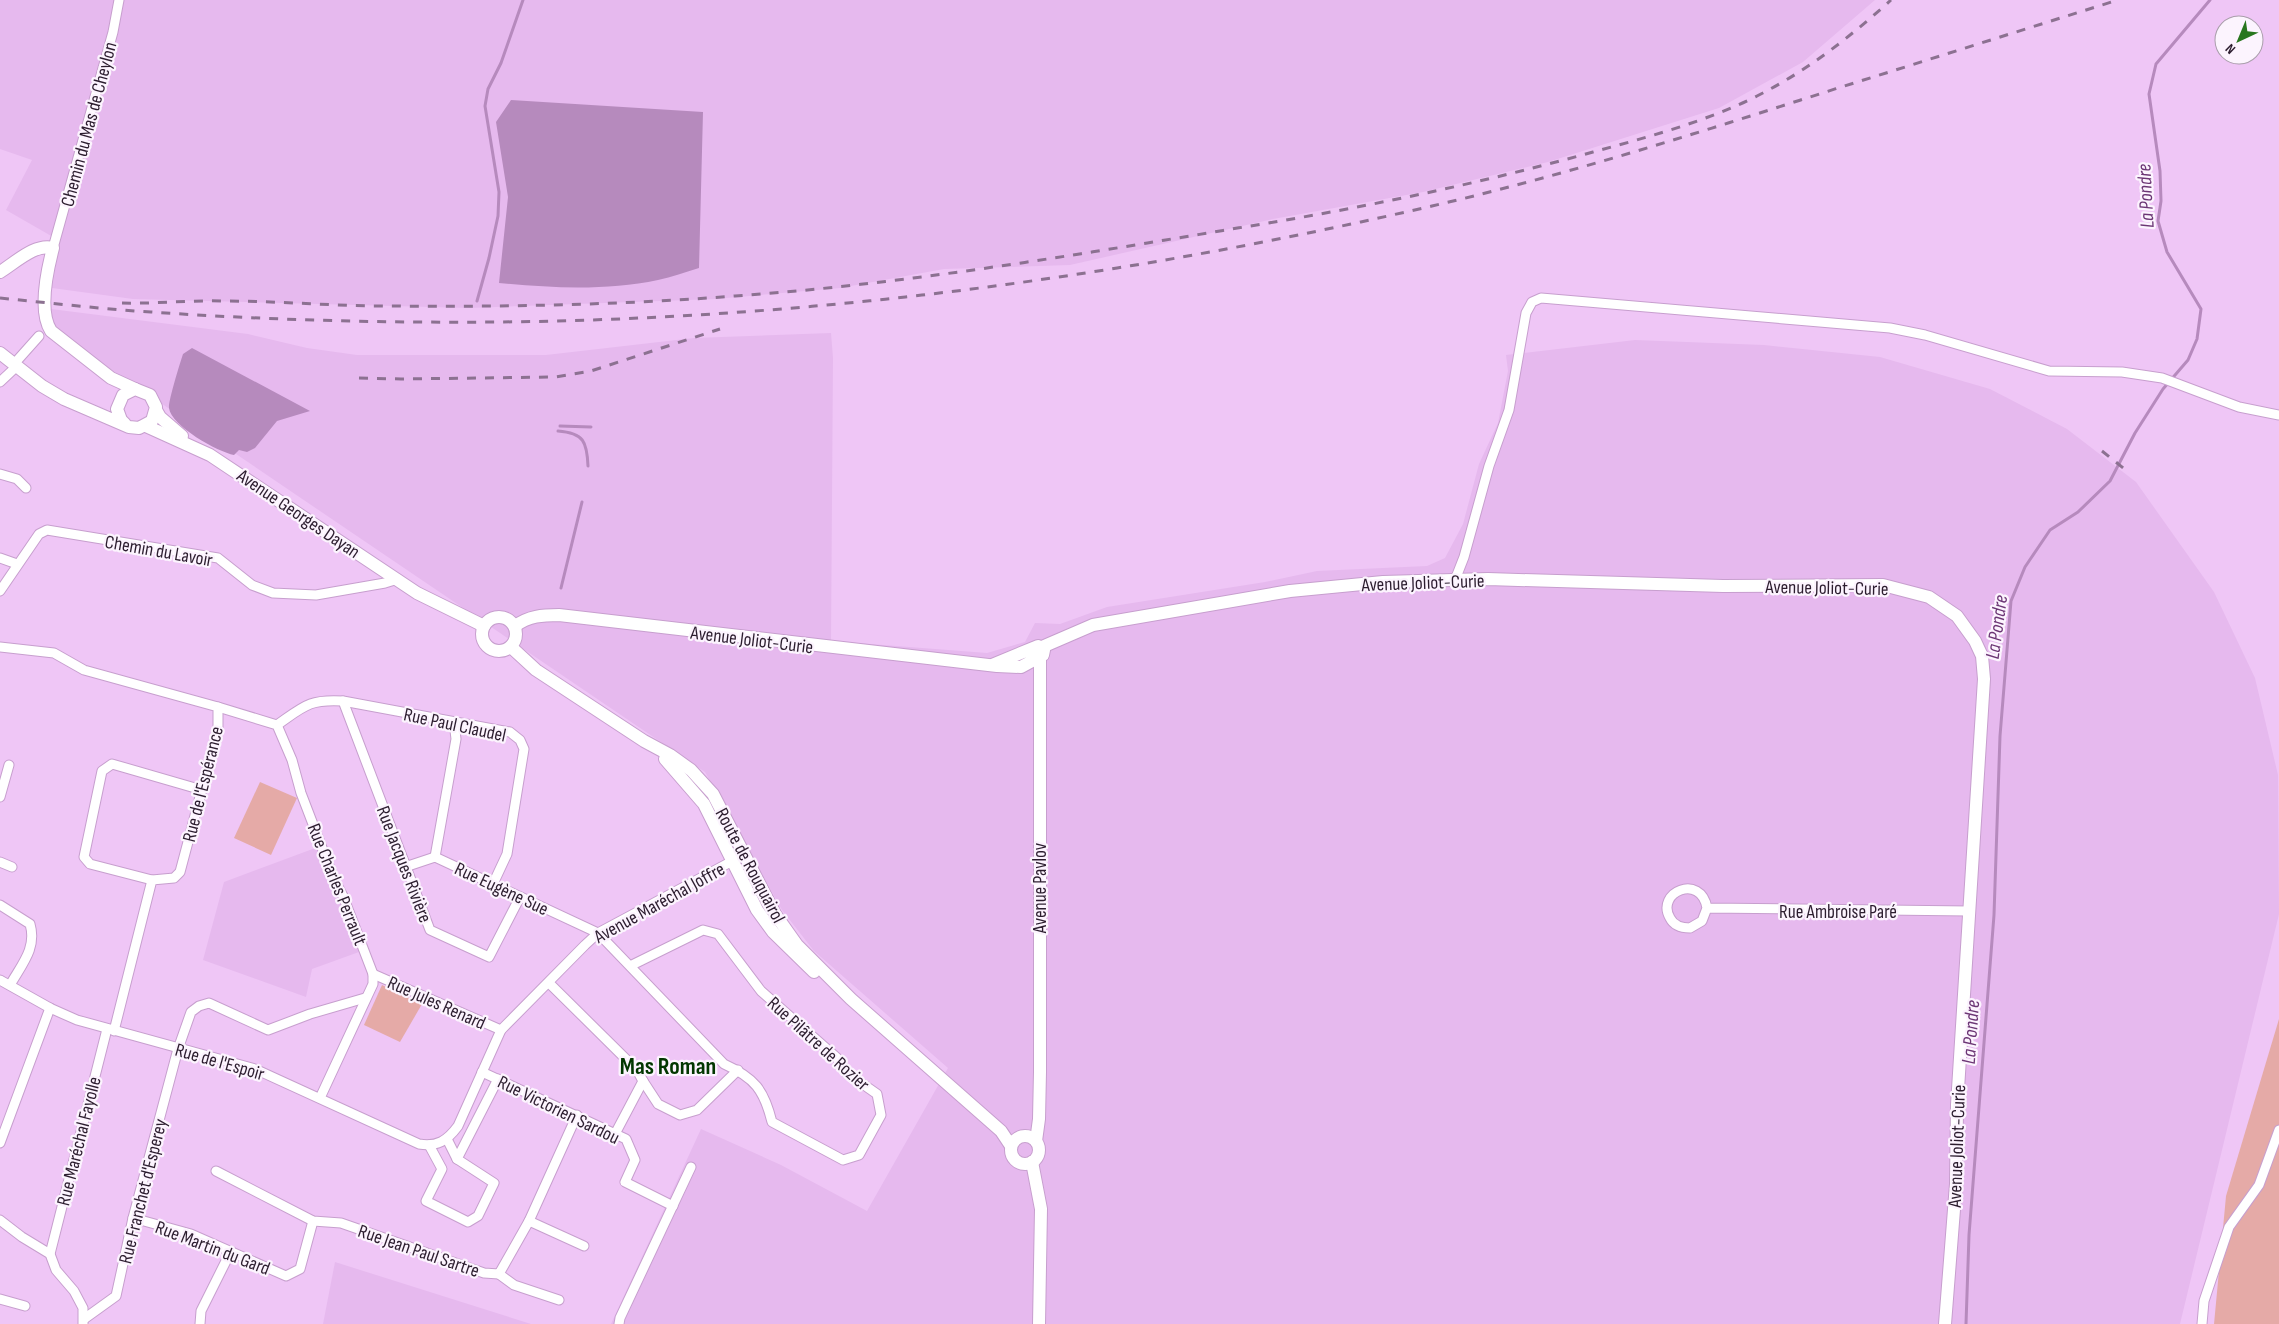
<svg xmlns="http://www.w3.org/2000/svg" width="2279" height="1324" font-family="'Sofia Sans Condensed',sans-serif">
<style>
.built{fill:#e6b9ee}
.green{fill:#e5aaa7}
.water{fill:#b68abd}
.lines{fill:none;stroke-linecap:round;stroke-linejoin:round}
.stream{stroke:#b68abd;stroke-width:3}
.street-casing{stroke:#c79fce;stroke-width:11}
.secondary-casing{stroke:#c79fce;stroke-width:14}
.street{stroke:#fff;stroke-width:9}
.secondary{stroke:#fff;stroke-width:12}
.rail{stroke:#8c7191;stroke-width:3;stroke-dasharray:9 9;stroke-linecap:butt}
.labels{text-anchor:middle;stroke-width:4.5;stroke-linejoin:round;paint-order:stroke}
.street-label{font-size:19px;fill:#2c1d2f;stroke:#fcf4fe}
.water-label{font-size:20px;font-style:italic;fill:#6c3675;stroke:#fcf4fe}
.district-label{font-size:24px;font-weight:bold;fill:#023700;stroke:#fcf4fe}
</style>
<rect width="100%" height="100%" fill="#efc6f6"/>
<!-- built -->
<g class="built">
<polygon points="0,0 1875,0 1803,62 1719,108 1548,162 1423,192 1273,219 1070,265 944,269 840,288 715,299 468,308 133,299 52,288 60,241 6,210 32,160 0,149"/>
<polygon points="51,309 248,334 307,348 357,355 546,355 694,338 831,333 833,358 831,641 987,653 1025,642 1035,623 1060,624 1107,607 1265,582 1317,571 1427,566 1445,558 1463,524 1479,464 1498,423 1508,371 1506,355 1635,340 1764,345 1880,357 1990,389 2067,429 2136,482 2214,592 2255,678 2278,775 2279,914 2180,1324 611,1324 701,1129 781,1165 867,1211 948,1068 814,951 782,910 705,772 53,330"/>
<polygon points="318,847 359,952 312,969 306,997 203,960 224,882"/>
<polygon points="335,1262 531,1324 323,1324"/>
</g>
<!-- green -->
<g class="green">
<polygon points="260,782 297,798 271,855 234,838"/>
<polygon points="382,985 422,1004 400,1042 364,1025"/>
<polygon points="2279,1019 2279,1324 2214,1324 2226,1196"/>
</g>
<!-- water -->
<g class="water">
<path d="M511,100L703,112L699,268C685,272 672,277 658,280C606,291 551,288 499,283L508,197L496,122Z"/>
<path d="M192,348L310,411L277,421L255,448L247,452L239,450L234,455C218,452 171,426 169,408C168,402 180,363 183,354Z"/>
</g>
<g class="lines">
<!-- stream -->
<g class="stream">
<polyline points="477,301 489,258 498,216 499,192 485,106 488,89 501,63 523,0"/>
<polyline points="560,426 591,427"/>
<path d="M558,431C584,433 587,442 588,466"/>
<polyline points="561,588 582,502"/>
<polyline points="1966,1324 1969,1235 1994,915 2000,736 2011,601 2025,567 2050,530 2078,512 2110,481 2135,433 2163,389 2188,360 2197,339 2201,309 2167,252 2158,221 2161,201 2160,171 2149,94 2156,64 2210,0"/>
</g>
<!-- street casing -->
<g class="street-casing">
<g id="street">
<polyline points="53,248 113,32 119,0"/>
<polyline points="14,364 39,336"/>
<polyline points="0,382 17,366"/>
<polyline points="0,474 17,479 26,488"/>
<polyline points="0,558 17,564"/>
<polyline points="1455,580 1464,557 1489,466 1509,410 1526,313 1532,302 1541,298 1890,328 1925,335 2049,371 2122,372 2162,378 2239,407 2279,415"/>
<polyline points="0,591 39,534 47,530 218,558 252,585 273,593 316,595 385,583 398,579"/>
<polyline points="0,647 54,653 84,670 218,707 218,729 180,872 174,878 152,880 114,1031"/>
<polyline points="343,701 430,930 489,957 520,897"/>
<polyline points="218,707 277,725 292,760 301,793 334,879 343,896 373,974 373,984 320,1098"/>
<path d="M277,725C304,706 309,699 343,701L510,732L520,740L524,749L507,854L493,884"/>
<polyline points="0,797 9,765"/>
<polyline points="435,857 456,739 454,722"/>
<polyline points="0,862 12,867"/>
<path d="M405,867L435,857L598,933L724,1064C755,1078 764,1090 772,1122L843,1160L859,1155L881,1115L877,1094L847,1073L837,1058L761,991L718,934L703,930L630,966"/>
<polyline points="152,880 90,864 84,857 102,771 112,764 202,790"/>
<path d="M0,905L30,924C37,948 22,964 10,985"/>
<path d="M1707,908L1702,921L1690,928C1681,928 1674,926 1670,918C1655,892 1701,873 1707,908L1969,911"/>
<polyline points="373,974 501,1030"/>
<path d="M0,980L50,1008L77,1020L255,1069L419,1144C437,1147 447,1141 458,1126L501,1030L585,945L598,933L738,858"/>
<polyline points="549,983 637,1070 643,1081 615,1134"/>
<polyline points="482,1072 626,1139 635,1160 625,1182 673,1206"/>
<polyline points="643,1081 658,1104 680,1115 697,1110 738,1070"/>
<polyline points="0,1143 50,1008"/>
<polyline points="429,1145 442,1169 426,1201 468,1222 478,1216 494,1183 457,1159 447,1139"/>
<polyline points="457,1159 498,1079"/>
<polyline points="216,1171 313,1221 341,1223 484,1273 499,1274 529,1221 577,1115"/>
<polyline points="133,1218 191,1234 286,1276 300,1269 313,1221"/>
<polyline points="0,1220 22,1237 50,1254 56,1270 74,1291 83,1308 83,1324"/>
<polyline points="529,1221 584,1246"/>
<polyline points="50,1254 107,1029"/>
<polyline points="499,1274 514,1285 559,1300"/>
<polyline points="0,1299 25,1306"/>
<polyline points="84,1319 116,1296 133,1218 178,1049 191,1012 199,1006 209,1003 268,1030 310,1014 365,998"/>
<polyline points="200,1324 201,1311 231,1251"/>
<polyline points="619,1324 620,1318 691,1167"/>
<polyline points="2202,1324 2204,1301 2229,1227 2259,1185 2279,1130"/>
</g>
</g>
<!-- secondary casing -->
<g class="secondary-casing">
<g id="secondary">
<path d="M0,272C15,263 35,243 53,248C47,271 38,311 51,331L111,378L135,389"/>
<polyline points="0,353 42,386 64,399 129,427 139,428 152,421 156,407 150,395 135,389 123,395 117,409 121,420 125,424"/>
<polyline points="156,410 160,417 182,436"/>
<polyline points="146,426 210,455 417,593 484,626"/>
<circle cx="499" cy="634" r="17"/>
<path d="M515,626C529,616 542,615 559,615L997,666L1021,667L1043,655L1044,650L1038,646L992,665"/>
<polyline points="511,647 536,670 644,741 670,755 691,770 713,794 775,914 797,945 851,999 1001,1131 1011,1146"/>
<polyline points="1042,647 1093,625 1290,591 1383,582 1488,579 1723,586 1883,585 1929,597 1957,616 1975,641 1982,656 1984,679 1957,1105 1956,1184 1945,1324"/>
<polyline points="665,759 704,804 757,910 773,932 814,972"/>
<circle cx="1025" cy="1150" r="14"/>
<polyline points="1036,1141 1039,1119 1040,1072 1040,657"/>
<polyline points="1032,1162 1041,1209 1039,1324"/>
</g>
</g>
<!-- street -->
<use href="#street" class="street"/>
<!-- secondary -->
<use href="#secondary" class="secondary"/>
<!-- rail -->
<g class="rail">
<path d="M0,298C50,303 101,309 151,312C266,320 383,323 498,322C813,319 1125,277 1432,206C1570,174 1704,131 1838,88C1931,59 2025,29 2118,0"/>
<path d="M122,303C155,304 189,300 223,301C278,301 332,306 387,306C503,307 620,305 735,296C906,284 1075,255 1244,227C1362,208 1478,184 1593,152C1648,137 1705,122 1757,96C1807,71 1850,37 1891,0"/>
<polyline points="359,378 401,379 555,377 591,371 720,329"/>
<polyline points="2102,451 2127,471"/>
</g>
</g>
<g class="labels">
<!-- street labels -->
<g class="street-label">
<text transform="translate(88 124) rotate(-75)" y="7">Chemin du Mas de Cheylon</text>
<text transform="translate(299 513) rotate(34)" y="7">Avenue Georges Dayan</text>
<text transform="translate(159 550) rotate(10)" y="7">Chemin du Lavoir</text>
<text transform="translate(1423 582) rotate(-2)" y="7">Avenue Joliot-Curie</text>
<text transform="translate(1827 587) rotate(1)" y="7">Avenue Joliot-Curie</text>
<text transform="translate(752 639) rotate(7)" y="7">Avenue Joliot-Curie</text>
<text transform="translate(455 724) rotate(12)" y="7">Rue Paul Claudel</text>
<text transform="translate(202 784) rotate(-76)" y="7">Rue de l'Espérance</text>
<text transform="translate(405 864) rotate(69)" y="7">Rue Jacques Rivière</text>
<text transform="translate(751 865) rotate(62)" y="7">Route de Rouquairol</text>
<text transform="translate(338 884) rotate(68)" y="7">Rue Charles Perrault</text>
<text transform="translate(502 888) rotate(25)" y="7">Rue Eugène Sue</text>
<text transform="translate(1039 888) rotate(-90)" y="7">Avenue Pavlov</text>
<text transform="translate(659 902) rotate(-29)" y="7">Avenue Maréchal Joffre</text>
<text x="1838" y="918">Rue Ambroise Paré</text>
<text transform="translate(437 1002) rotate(24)" y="7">Rue Jules Renard</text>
<text transform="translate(819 1043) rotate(42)" y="7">Rue Pilâtre de Rozier</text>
<text transform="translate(220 1061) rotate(16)" y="7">Rue de l'Espoir</text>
<text transform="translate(559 1109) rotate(26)" y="7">Rue Victorien Sardou</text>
<text transform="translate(78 1141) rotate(-76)" y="7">Rue Maréchal Fayolle</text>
<text transform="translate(1956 1146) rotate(-88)" y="7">Avenue Joliot-Curie</text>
<text transform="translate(142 1191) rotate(-76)" y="7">Rue Franchet d'Esperey</text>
<text transform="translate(213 1247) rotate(21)" y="7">Rue Martin du Gard</text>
<text transform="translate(419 1250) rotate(19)" y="7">Rue Jean Paul Sartre</text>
</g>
<!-- water labels -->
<g class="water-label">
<text transform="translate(2145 196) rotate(-93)" y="7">La Pondre</text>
<text transform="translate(1996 627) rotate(-82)" y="7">La Pondre</text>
<text transform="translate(1970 1032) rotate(-86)" y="7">La Pondre</text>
</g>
<!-- district labels -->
<g class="district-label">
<text x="668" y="1074">Mas Roman</text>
</g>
</g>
<!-- north arrow -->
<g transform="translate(2239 40) rotate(224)"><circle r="24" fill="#fcf4fe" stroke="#a99eab"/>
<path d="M0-4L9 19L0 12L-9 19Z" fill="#28761e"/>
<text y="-8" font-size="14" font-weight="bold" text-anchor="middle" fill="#2c1d2f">N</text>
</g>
</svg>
